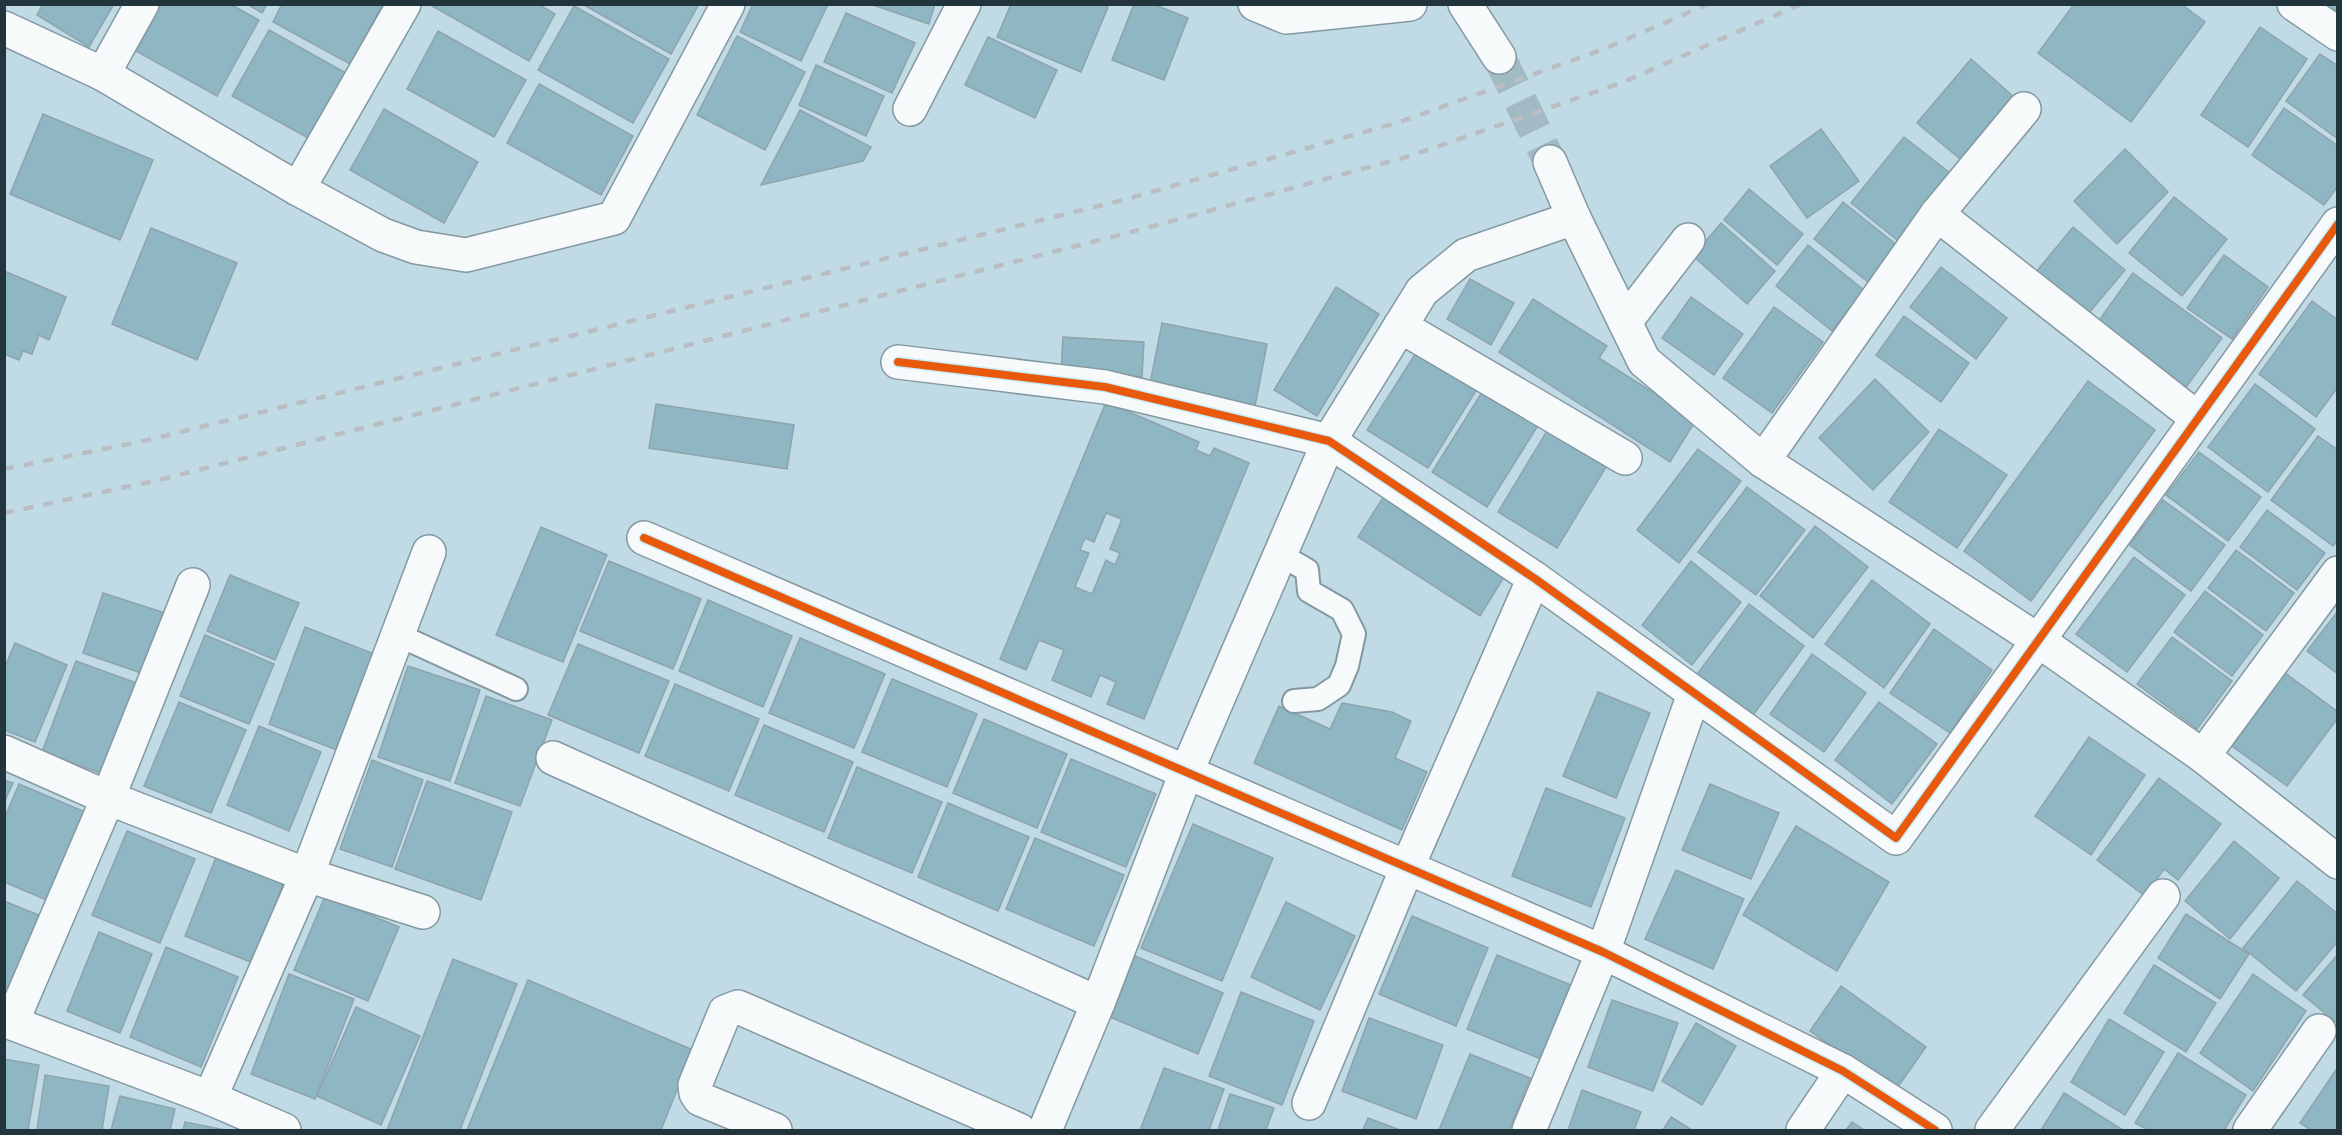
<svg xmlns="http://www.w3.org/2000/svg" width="2342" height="1135" font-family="'Work Sans',sans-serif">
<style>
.building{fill:#8fb6c3;stroke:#8fa3ac;stroke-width:1.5;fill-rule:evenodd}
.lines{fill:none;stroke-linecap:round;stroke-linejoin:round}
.street-tunnel{stroke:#a1bac4;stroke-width:33;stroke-dasharray:33 16;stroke-linecap:butt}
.lane-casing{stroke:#8498a1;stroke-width:26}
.street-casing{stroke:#8498a1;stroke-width:36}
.lane{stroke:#f6fafb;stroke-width:22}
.street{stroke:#f6fafb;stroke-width:33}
.rail{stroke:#b8bec1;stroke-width:4.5;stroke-dasharray:10 10;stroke-linecap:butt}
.cycleway-casing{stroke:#c7edfc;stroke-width:11}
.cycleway{stroke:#e8590c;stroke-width:8}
</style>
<rect width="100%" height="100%" fill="#c1dbe6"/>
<!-- building -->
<g class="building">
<polygon points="43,4 114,4 89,47 37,15"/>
<polygon points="161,4 230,4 259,20 217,96 136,51"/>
<polygon points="247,4 267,4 262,13"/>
<polygon points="282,4 383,4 350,64 273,22"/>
<polygon points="433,4 538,4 555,14 529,61 432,6"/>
<polygon points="582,4 699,4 671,54"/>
<polygon points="753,4 828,4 801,61 740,32"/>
<polygon points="870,4 935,4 929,24"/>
<polygon points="1011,4 1102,4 1108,7 1081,72 997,37"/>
<polygon points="1134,4 1153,4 1188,18 1164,80 1112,60"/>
<polygon points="2074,4 2181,4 2205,22 2131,122 2038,53"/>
<polygon points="2324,4 2338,4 2338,9 2335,13"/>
<polygon points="574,6 669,59 633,123 538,70"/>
<polygon points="846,13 915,43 892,93 824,62"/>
<polygon points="2260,27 2307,59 2248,147 2201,115"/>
<polygon points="269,30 346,73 310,139 232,96"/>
<polygon points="438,31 526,80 494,137 407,89"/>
<polygon points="737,36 805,72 765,150 697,115"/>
<polygon points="988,37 1057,70 1035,118 965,85"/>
<polygon points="2320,54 2338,66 2338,139 2286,101"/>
<polygon points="1971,59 2014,97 1960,159 1917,123"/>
<polygon points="816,65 884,96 866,136 799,105"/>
<polygon points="539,84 633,136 601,195 507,143"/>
<polygon points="2284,108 2338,146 2338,186 2324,205 2252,155"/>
<polygon points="384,109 478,162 444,223 350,170"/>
<polygon points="800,110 871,147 863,161 761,185"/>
<polygon points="43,114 153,160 120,240 10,194"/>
<polygon points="1821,129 1859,181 1807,218 1770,166"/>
<polygon points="1904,137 1955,177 1902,244 1851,203"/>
<polygon points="2125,149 2168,192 2117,244 2074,201"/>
<polygon points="1749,189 1803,234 1777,265 1724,220"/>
<polygon points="2174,197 2227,239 2182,296 2129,253"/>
<polygon points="1843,202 1897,245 1868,282 1814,239"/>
<polygon points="1721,223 1775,271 1747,304 1693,256"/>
<polygon points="2073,227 2125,270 2088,314 2036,272"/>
<polygon points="151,228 237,263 197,360 112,324"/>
<polygon points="1808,245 1864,290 1832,331 1776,286"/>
<polygon points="2224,255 2268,287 2232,339 2187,308"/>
<polygon points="1941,267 2007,318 1976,359 1910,307"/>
<polygon points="4,271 66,297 49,340 39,335 32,354 23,351 19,360 4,354"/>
<polygon points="2133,273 2222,338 2184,390 2095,326"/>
<polygon points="1470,279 1514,303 1491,345 1447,319"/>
<polygon points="1336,287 1379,314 1317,416 1274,390"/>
<polygon points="1691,297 1743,334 1714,375 1662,338"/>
<polygon points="1533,299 1607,346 1599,358 1696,420 1670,462 1499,352"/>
<polygon points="2312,301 2338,320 2338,387 2316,417 2259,374"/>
<polygon points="1774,307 1823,342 1772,413 1723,378"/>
<polygon points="1904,316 1969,363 1941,402 1876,355"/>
<polygon points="1162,323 1267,344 1255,406 1150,384"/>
<polygon points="1063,337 1144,342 1142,377 1061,372"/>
<polygon points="1417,351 1477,389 1428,468 1367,430"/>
<polygon points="1875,379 1929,432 1873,490 1819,438"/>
<polygon points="2088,381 2155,430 2031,601 1964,551"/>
<polygon points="2255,384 2315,429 2268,492 2208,447"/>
<polygon points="1484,389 1539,424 1487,507 1432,472"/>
<path d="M1106,402L1199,442L1196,450L1210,456L1214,448L1249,463L1144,719L1107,704L1116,682L1100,675L1091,697L1052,680L1064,650L1039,640L1026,670L1000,659ZM1106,513L1122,519L1110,549L1120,553L1115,565L1106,560L1092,594L1075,587L1089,553L1080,550L1085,538L1094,542Z"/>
<polygon points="656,404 794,425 787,469 649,448"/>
<polygon points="1939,429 2007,475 1957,548 1889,502"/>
<polygon points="1547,431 1606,467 1557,548 1498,512"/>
<polygon points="2318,436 2338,450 2338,540 2333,546 2271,500"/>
<polygon points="1698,449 1741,481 1679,563 1637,530"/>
<polygon points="2199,452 2261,497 2228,541 2166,495"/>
<polygon points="1747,487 1805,530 1756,595 1698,552"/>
<polygon points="1384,496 1506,574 1480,616 1358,537"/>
<polygon points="2163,500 2225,545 2191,591 2130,545"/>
<polygon points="2267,510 2325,553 2297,590 2240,547"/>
<polygon points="1815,526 1868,567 1813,638 1760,596"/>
<polygon points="541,527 607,555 563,662 496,635"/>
<polygon points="2236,550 2294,593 2266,631 2208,588"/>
<polygon points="2134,557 2185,595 2127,672 2076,634"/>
<polygon points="609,561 701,599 673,669 580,631"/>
<polygon points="1691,561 1741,602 1692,665 1642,625"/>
<polygon points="230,575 299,603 275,660 207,631"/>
<polygon points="1872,580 1930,624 1884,688 1825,644"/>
<polygon points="2205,591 2263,635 2232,676 2174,632"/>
<polygon points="103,593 165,613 144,674 83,653"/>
<polygon points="708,600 792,636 763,707 679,671"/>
<polygon points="1749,604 1804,646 1751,718 1695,677"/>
<polygon points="2338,611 2338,674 2307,651"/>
<polygon points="305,627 382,657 345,753 269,724"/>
<polygon points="1934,629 1992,670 1950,733 1890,693"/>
<polygon points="205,635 274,664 249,724 180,696"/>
<polygon points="2172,637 2232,681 2197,729 2137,684"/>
<polygon points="800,638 885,674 854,748 769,713"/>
<polygon points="15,643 67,665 35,742 4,730 4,669"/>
<polygon points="578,644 669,681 639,753 548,715"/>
<polygon points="1812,654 1866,693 1824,752 1770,714"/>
<polygon points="76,661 139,684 106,775 42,752"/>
<polygon points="408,666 480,690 450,781 378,757"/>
<polygon points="2285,673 2338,712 2338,718 2287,786 2232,746"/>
<polygon points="892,679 977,714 947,787 862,752"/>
<polygon points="675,684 759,719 729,791 645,756"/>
<polygon points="1598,692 1650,713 1616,798 1563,776"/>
<polygon points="486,696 552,720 520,806 455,783"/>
<polygon points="179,702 246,730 211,813 144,786"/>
<polygon points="1879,702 1937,744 1892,804 1835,760"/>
<polygon points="1342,703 1392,712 1411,721 1395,758 1427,772 1402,830 1254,763 1279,706 1330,729"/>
<polygon points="984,719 1067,754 1037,828 953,793"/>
<polygon points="764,725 853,762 824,832 735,795"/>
<polygon points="259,726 321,752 289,831 227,805"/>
<polygon points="2089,737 2145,775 2091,855 2035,816"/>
<polygon points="1071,759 1156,794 1126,867 1041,832"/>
<polygon points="372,760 423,780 392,867 340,849"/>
<polygon points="857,767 942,802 912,873 828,838"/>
<polygon points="2159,778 2221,824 2178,880 2164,869 2145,896 2097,860"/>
<polygon points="4,780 13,783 4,803"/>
<polygon points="427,781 512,812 481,900 395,869"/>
<polygon points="19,784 85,812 49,901 4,882 4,819"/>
<polygon points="1710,784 1779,813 1751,879 1682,850"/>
<polygon points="1546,788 1625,818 1591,907 1512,876"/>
<polygon points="948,803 1029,837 998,911 918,877"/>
<polygon points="1193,824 1273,858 1222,981 1141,948"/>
<polygon points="1796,826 1889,882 1837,971 1743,915"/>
<polygon points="127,831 195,859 160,943 92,915"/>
<polygon points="1035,838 1124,875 1094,946 1006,909"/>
<polygon points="2234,841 2279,878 2230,939 2185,901"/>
<polygon points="218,852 285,879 253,963 185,936"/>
<polygon points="1676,870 1744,899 1713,969 1645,939"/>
<polygon points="2297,881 2338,914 2338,941 2296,991 2243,948"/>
<polygon points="325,896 399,927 368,1001 294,970"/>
<polygon points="4,901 41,916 11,989 4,986"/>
<polygon points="1286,902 1355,936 1320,1010 1251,977"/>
<polygon points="2186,914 2249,954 2220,999 2158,958"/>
<polygon points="1412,916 1488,948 1456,1026 1379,994"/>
<polygon points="99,932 152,954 120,1033 67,1011"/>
<polygon points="166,947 238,977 201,1067 130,1037"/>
<polygon points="2338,954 2338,1024 2303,995"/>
<polygon points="1497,955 1571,985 1541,1059 1467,1029"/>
<polygon points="1135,956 1223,993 1198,1054 1110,1017"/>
<polygon points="453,959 517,984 460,1130 387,1130"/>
<polygon points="2154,965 2216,1003 2186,1052 2124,1013"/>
<polygon points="289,974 354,999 315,1099 251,1074"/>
<polygon points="2253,974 2306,1011 2253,1091 2200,1053"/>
<polygon points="528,980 693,1050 661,1130 467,1130"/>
<polygon points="1841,986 1926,1047 1895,1091 1810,1031"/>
<polygon points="1241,992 1314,1021 1282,1105 1209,1076"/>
<polygon points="1612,1000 1678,1023 1653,1091 1588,1067"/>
<polygon points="356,1007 420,1036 381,1125 317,1096"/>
<polygon points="1369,1018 1443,1045 1416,1119 1342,1091"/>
<polygon points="2109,1019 2164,1052 2125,1115 2071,1082"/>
<polygon points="1696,1023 1736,1046 1702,1105 1662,1081"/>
<polygon points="2178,1053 2246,1095 2224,1130 2148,1130 2135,1123"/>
<polygon points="1470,1054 1530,1078 1509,1130 1439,1130"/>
<polygon points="4,1059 39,1065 28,1130 4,1130"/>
<polygon points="2338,1067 2338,1130 2311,1130 2300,1123"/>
<polygon points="1164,1068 1224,1089 1209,1130 1140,1130"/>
<polygon points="45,1075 109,1086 102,1130 37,1130"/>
<polygon points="1582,1090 1641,1112 1634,1130 1568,1130"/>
<polygon points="2064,1093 2123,1130 2041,1130"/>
<polygon points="1230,1094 1274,1108 1266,1130 1218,1130"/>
<polygon points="120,1096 175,1109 170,1130 111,1130"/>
<polygon points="1671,1117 1692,1130 1663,1130"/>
<polygon points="1368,1118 1400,1130 1363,1130"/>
<polygon points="185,1122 225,1130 183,1130"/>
<polygon points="1852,1122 1864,1130 1846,1130"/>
</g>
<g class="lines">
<!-- street-tunnel -->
<polyline class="street-tunnel" points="1499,57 1550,162"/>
<!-- lane casing -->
<g class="lane-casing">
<g id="lane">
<polyline points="1281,555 1307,570 1309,591 1342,610 1354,634 1347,666 1339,685 1318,699 1294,701"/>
<polyline points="398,635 516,689"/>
</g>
</g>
<!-- street casing -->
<g class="street-casing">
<g id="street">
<polyline points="1255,4 1286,17 1410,4"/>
<polyline points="1465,4 1499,57"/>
<polyline points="2294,4 2338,34"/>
<polyline points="4,28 103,74 298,189 383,235 416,247 466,255 614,218 728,4"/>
<polyline points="103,74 142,4"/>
<polyline points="910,109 964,4"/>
<polyline points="1550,162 1574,218 1644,361 1763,461 2039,641 2203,756 2338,862"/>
<polyline points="298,189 404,4"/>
<polyline points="1937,214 2024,109"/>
<polyline points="1625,322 1688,240"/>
<polyline points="1400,326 1625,458"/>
<polyline points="898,362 1105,387 1329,441 1534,578 1896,838 2338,224"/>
<polyline points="1763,461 1937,214 2197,418"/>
<polyline points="644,538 1603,952 1843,1071 1935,1130"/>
<polyline points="4,752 108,798 307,875 423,912"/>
<polyline points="2203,756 2338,573"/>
<polyline points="553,758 1098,1003"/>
<polyline points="4,1020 210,1098 284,1130"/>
<polyline points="12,1022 108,798 193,585"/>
<polyline points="210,1098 307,875 429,552"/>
<polyline points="1309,1103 1407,868 1534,578"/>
<polyline points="775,1130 700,1099 696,1093 695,1085 725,1012 738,1007 1019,1130"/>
<polyline points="1045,1130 1098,1003 1186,773 1329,441 1422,291 1466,255 1574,218"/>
<polyline points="1529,1130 1603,952 1694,694"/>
<polyline points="1803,1130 1843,1071"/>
<polyline points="1992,1130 2163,896"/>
<polyline points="2250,1130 2319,1031"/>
</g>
</g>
<!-- lane -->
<use href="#lane" class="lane"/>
<!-- street -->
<use href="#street" class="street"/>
<!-- rail -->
<g class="rail">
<polyline points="4,469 148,440 1123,200 1400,122 1604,49 1708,4"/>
<polyline points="4,513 159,480 1135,231 1410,156 1621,83 1801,4"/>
</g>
<!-- cycleway casing -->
<g class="cycleway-casing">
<g id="cycleway">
<polyline points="898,362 1105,387 1329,441 1534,578 1896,838 2338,224"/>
<polyline points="644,538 1603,952 1843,1071 1935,1130"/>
</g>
</g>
<!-- cycleway -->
<use href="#cycleway" class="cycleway"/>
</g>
<!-- border -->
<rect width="2342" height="1135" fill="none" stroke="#22353d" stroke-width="12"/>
</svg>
